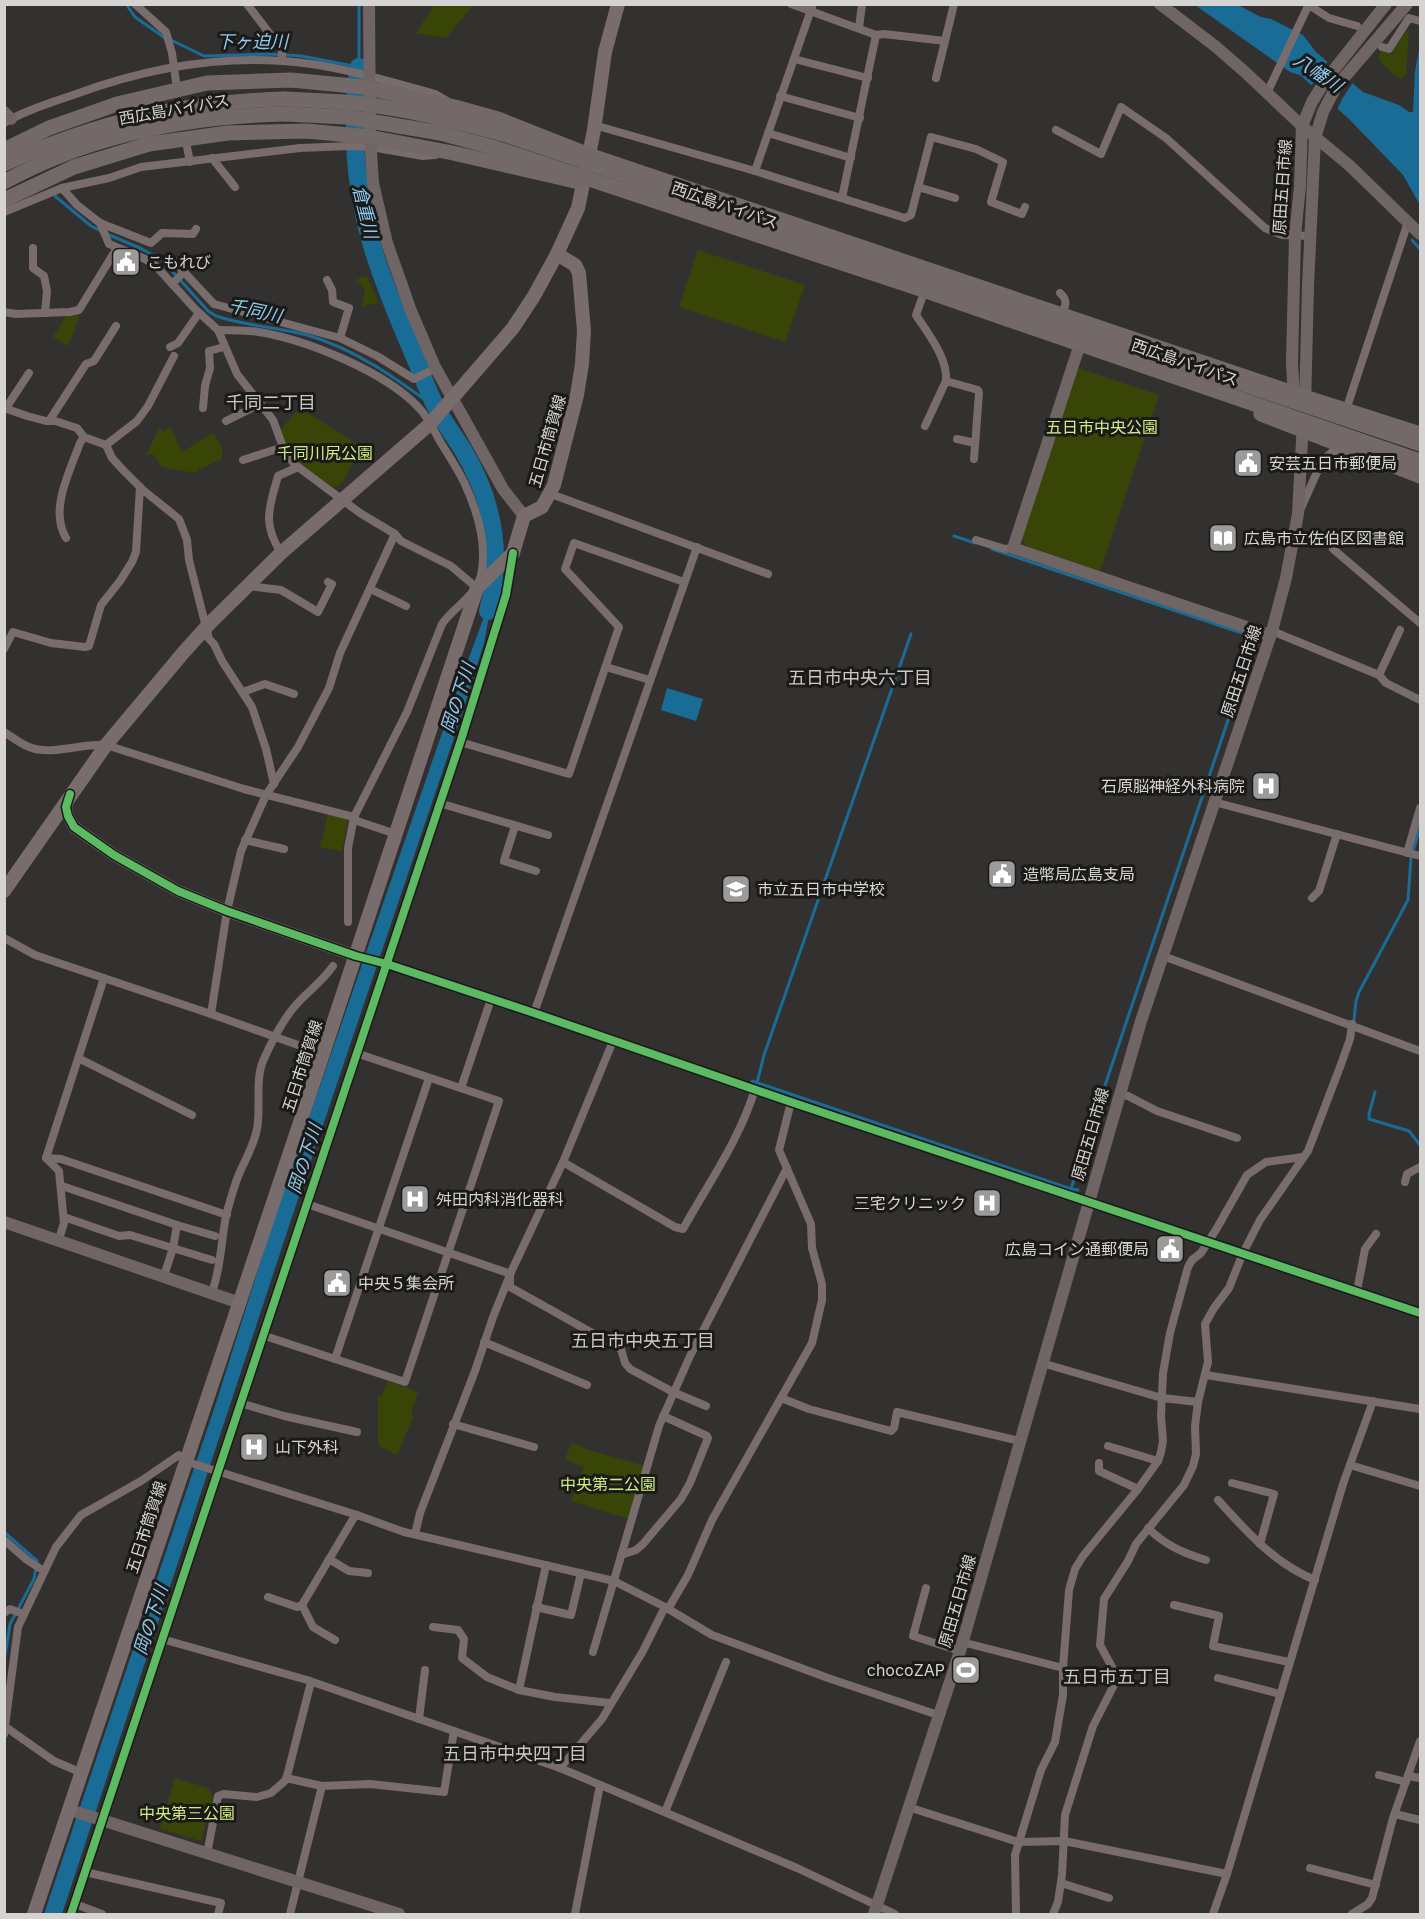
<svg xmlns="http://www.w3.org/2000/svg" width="1425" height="1919" font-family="Inter,'Noto Sans JP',sans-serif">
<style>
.green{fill:#394507}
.water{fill:#196c96}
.pier{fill:#33312f}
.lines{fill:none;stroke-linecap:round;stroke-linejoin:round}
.stream{stroke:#196c96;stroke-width:3}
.river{stroke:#196c96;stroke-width:18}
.street{stroke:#786c6c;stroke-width:8}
.secondary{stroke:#6f6565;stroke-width:12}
.primary{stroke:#796c6c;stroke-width:14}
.highway{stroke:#736968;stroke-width:15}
.highway-bridge{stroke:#736968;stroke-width:15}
.cycleway-casing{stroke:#1b1a18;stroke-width:11}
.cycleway{stroke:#5cba63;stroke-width:8}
.labels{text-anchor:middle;stroke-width:6;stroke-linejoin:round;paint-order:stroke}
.street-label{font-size:16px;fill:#d5d4d2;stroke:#1b1a18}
.poi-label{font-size:16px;fill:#d5d4d2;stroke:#1b1a18;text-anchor:start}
.park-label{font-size:16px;fill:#cfed82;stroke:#1b1a18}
.water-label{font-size:18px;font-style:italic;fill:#8fcbf1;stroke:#1b1a18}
.neighbourhood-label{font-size:18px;fill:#cac8c4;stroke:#1b1a18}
</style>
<rect width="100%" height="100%" fill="#33312f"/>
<!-- green -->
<g class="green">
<polygon points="434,5 434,4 473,5 446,38 416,33"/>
<polygon points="1409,30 1406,75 1400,79 1395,76 1378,59 1381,51 1392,54 1403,35"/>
<polygon points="698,250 805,285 785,342 679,307"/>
<polygon points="367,276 378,302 362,307 365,289 355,280"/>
<polygon points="80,315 68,346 53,337 66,316"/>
<polygon points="1075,367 1159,395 1100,571 1027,546 1021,539"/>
<path d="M300,408L360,446L344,481L337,487H333C306,469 292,462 280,430Z"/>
<polygon points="171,427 182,452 213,433 222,448 222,459 198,470 196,473 162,467 153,454 146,455 159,428 163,432"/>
<polygon points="328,814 348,819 342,851 320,847"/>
<polygon points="387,1381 418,1392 412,1410 413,1417 397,1455 381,1447 378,1443 378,1395 382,1396"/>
<polygon points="571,1443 582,1446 582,1448 645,1466 629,1519 571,1501 584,1467 565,1460"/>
<polygon points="175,1778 208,1788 213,1797 201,1841 160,1829"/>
</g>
<!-- water -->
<g class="water">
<polygon points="1195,5 1238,5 1261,17 1271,19 1303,35 1316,52 1363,92 1399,105 1409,112 1413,112 1415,71 1420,45 1420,205 1403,175 1350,120 1300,75 1290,72"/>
<polygon points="494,589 484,643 462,714 298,1199 62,1914 44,1914 216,1403 275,1216 450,710"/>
<polygon points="667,688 703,699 696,721 661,710"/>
</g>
<!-- pier -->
<polygon class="pier" points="1329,59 1354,81 1342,99 1336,112 1310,88"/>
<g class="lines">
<!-- stream -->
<g class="stream">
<polyline points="126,4 135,17 165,38"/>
<polyline points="171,40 204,56 270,54 301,56 359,67 359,4"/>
<polyline points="55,196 91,226 101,231"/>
<path d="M107,234L142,249L163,261L208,311L216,316C246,326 277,327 307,335C355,349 396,378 436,408"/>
<polyline points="1412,240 1420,249"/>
<polyline points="954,536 975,543"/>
<polyline points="992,549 1248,635 1253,646 1094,1118"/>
<polyline points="1413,851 1420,827"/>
<polyline points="1354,1020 1356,1001 1359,992 1408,900 1411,858"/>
<polyline points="752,1081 1071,1189"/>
<polyline points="757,1083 764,1055 911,634"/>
<polyline points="1375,1092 1369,1114 1369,1119 1409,1131 1420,1145"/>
<polyline points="1078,1190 1071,1189 1088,1136"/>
<polyline points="4,1532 37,1561 34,1579 10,1624 4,1662"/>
</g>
<!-- river -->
<path class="river" d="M359,67C355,84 355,103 355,121C353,209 379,274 413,353C421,371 427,390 436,407C443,422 454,435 463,450C493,500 503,554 488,611"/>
<!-- street -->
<g class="street">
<polyline points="135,4 166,32 172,53 176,82"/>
<polyline points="247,4 282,50 282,61"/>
<polyline points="791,4 876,35 884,34 945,41"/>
<polyline points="1307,4 1329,18 1357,26"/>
<polyline points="859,28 862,4"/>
<polyline points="1382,47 1389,49 1409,18 1420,21"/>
<polyline points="794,59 868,78"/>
<polyline points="936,78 954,4"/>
<polyline points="1267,93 1309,4"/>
<polyline points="780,96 860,118"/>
<path d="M4,123C26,110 53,102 76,94C150,67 232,53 311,64C353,70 394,83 435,94L447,101"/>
<polyline points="594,125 755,171 905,218 911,215 931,137 976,149 1003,162 991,202 1022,214 1025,207"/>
<polyline points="1056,130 1101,154 1121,107 1166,138 1265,228 1282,235 1312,236"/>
<polyline points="768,133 851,158"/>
<polyline points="187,147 190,162"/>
<polyline points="212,158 235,187"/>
<polyline points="755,171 813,4"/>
<polyline points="918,187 955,198"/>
<polyline points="62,188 77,205 100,223 109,244 145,259 155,265 195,309 218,330 237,374 273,420 283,447 294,464 360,513 395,534 401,541 451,566 477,588"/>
<polyline points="842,198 876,35"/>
<polyline points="4,212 62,188 109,178 141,167 300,148 349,146 371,147 423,156 435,155"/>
<polyline points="100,223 151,243 162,233 193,234 196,229"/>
<polyline points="33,248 33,268 44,276 47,291 45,313"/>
<polyline points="172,259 184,272 172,284"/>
<polyline points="184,272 214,304 340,338 377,356 414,379 436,368"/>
<polyline points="327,280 332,290 333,302 349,308 340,338"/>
<path d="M1060,293C1068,300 1066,305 1062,314"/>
<path d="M922,298L916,315C928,334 948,358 946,381L978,390L979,393L974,459"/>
<polyline points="4,312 16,314 70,312 79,310 117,248"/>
<path d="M218,330C232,330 246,330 259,332C307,340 386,372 419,408C428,417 434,431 441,443C449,456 457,468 464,482C477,510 488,543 481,575C476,596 454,607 442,624L407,712L354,817L348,848V922"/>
<polyline points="170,347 178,343 199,313"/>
<polyline points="4,408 27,416 46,421 55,421 77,428 84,437 106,445 112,458 124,471 143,490 179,519 187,540 189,560 209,639 214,644 222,661 252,707 266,749 274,784"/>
<polyline points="6,408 29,373"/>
<polyline points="203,408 205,386 210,368 209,351 224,347"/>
<polyline points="1346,410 1408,222"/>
<polyline points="49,421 86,364 94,361 116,326"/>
<polyline points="226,421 260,404"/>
<polyline points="925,426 946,381"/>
<polyline points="957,439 975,443"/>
<polyline points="106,445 137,421 148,406 174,356"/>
<polyline points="243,460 283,447"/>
<polyline points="551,494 768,574"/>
<polyline points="1301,508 1322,461 1332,452 1346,448"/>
<path d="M66,538C49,510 70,471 80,443L84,437"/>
<polyline points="976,540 1005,549 1013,548"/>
<polyline points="1333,549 1420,623"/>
<path d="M281,553C262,523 269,508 278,476L298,467"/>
<polyline points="248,586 281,590 318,612 332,584 328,582"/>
<polyline points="370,589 406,606"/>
<polyline points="1272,631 1379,675 1386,683 1420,700"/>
<polyline points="4,649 13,632 51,643 85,647 89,646 101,605 120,581 132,562 136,552 140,487"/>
<polyline points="606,667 650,680"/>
<polyline points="1379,675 1400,630"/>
<polyline points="243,692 265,684 294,694"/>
<path d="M4,732C12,737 21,744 29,747C51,756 82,743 106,745L244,789L354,817L357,821L396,834"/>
<polyline points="460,742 569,774 619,627 565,569 574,543 684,582"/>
<polyline points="1214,802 1420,856"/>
<polyline points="439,803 548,835"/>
<polyline points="515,826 504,861 536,871"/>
<polyline points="245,840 284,849"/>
<polyline points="1407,853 1420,808"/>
<polyline points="1312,898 1319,891 1337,834"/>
<polyline points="4,938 35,955 211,1014 323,1054"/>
<polyline points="356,956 387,964 534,1013 791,1102 1420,1313"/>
<polyline points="1163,956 1420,1051"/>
<polyline points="534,1013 697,547"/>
<polyline points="211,1014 227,911 241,851 266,795 298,747 329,688 340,653 395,534"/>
<polyline points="78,1058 192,1115"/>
<polyline points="461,1088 491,999"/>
<polyline points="1119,1094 1128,1096 1157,1111 1237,1138"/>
<polyline points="46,1158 61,1159 227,1215"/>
<path d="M563,1162L675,1227L683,1229C708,1184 740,1139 755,1089"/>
<polyline points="1405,1182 1407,1174 1420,1167"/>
<polyline points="62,1186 177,1225 173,1248 164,1276"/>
<polyline points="307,1204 508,1273 510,1275 510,1287 621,1349 625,1363 630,1369 673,1392 706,1406"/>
<polyline points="64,1217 119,1236 130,1235 212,1260"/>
<polyline points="177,1225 215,1236"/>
<polyline points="59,1239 64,1223 59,1171 46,1158 104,978"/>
<polyline points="1357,1291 1365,1249 1376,1234"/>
<path d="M212,1292C221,1268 221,1241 226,1216C230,1201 234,1185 240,1172C246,1158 254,1145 257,1129C261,1108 255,1080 263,1061C271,1043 282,1021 295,1006C308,991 321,983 333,966"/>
<polyline points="262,1335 405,1382 499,1101 356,1053"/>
<polyline points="484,1342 587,1385"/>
<polyline points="335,1359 429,1078"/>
<polyline points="1042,1363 1162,1398 1198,1402"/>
<polyline points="1206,1375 1420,1409"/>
<polyline points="781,1398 809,1409 891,1431 894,1428 897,1412 1020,1441"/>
<polyline points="240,1403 284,1416 357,1432"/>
<polyline points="453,1424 534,1447"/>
<polyline points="1108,1446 1158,1461"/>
<polyline points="1099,1463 1099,1471 1138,1489"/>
<polyline points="1350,1465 1420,1486"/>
<polyline points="1232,1483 1274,1494 1260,1544"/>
<path d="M1218,1500C1247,1532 1275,1564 1315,1580"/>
<path d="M1148,1528C1165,1545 1183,1553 1206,1560"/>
<polyline points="415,1534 420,1513 475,1371 493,1317 512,1270 563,1162 613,1041"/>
<polyline points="4,1540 27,1560 44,1571"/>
<polyline points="621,1555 636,1550 643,1544 681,1499 690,1483 708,1438 707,1436 663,1416"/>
<polyline points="329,1559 349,1571 368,1573"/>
<polyline points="546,1565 519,1690 555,1697 610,1703"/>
<polyline points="926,1588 913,1636 960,1651"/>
<polyline points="268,1597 297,1607 302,1605 353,1519 357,1515"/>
<polyline points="302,1605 313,1627 335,1640"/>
<polyline points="1174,1605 1219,1616 1213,1646 1289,1662"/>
<polyline points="536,1607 571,1615 581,1573"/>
<polyline points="668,1609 688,1575 712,1520 812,1343 822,1300 822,1284 812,1248 811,1224 779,1150 791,1102"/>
<polyline points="4,1613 10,1609 23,1614"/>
<polyline points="433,1627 458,1630 464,1639 462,1658 487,1677 519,1690"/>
<polyline points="162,1639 307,1680 560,1768 797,1868 895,1914"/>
<polyline points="962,1642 1063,1668"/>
<polyline points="593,1652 659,1426 690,1356 787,1168"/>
<polyline points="1218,1678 1280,1694"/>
<polyline points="419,1719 425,1670"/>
<polyline points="7,1728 54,1761 82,1773"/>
<polyline points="4,1734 18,1627 56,1547 81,1515 141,1481 179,1455 191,1463 357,1515 404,1532 614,1581 665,1607 712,1635 828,1678 938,1715"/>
<polyline points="560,1768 602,1719 643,1651 665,1607"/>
<polyline points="1379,1775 1406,1782"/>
<polyline points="1408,1776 1420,1778"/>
<polyline points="286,1778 322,1786 370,1784 444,1792 454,1731"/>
<polyline points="908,1807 1018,1842 1064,1841 1227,1874"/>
<polyline points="665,1812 726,1662"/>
<polyline points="1395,1814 1420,1820"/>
<polyline points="207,1854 218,1796 224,1794 257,1797 271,1793 286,1780 311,1682"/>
<polyline points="1310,1868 1376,1885"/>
<polyline points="85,1872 221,1903 218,1914"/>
<polyline points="1061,1883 1109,1898"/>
<polyline points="75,1904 102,1914"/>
<polyline points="71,1914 461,740 506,595 513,554"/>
<polyline points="290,1914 322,1786"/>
<polyline points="575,1914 600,1785"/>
<polyline points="1016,1914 1015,1855 1041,1770 1055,1742 1063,1695 1063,1668 1069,1590 1075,1569 1083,1556 1138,1489 1158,1461 1161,1452 1163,1441 1161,1416 1163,1373 1170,1333 1188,1267 1192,1260 1201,1253 1217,1228 1247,1175 1266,1162 1303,1157"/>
<polyline points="1053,1914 1058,1902 1062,1875 1065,1815 1093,1726 1114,1685 1115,1677 1113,1669 1100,1645 1104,1599 1128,1561 1136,1544 1184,1485 1193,1466 1196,1454 1195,1426 1198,1402 1208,1362 1205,1324 1214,1308 1229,1288 1243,1253 1260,1220 1308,1151 1340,1067 1350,1039 1352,1024"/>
<polyline points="1213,1914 1227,1874 1343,1484 1373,1401"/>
<polyline points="1352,1914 1368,1904 1372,1898 1393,1818 1420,1741"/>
</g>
<!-- secondary -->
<g class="secondary">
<polyline points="369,4 370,137 373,183 387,243 411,311 435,367 503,489 524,516"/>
<polyline points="1160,4 1215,46 1245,72 1302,126 1350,166 1420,234"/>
<polyline points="4,112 11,119"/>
<polyline points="1078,350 1013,548 1270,635"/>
<polyline points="1294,399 1292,363 1295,236 1300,186 1302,126 1312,102 1325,81 1386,4"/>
<polyline points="1305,405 1308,286 1315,138 1323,112 1336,87 1407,4"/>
<polyline points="69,797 66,807 68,816 74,827 114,855 178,891 227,911 356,956"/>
<polyline points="4,1222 240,1303"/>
<polyline points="70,1810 399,1914"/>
<polyline points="874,1914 960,1651 1141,1021 1272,631 1286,578 1298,514 1303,422"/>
</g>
<!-- primary -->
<g class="primary">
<polyline points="4,891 106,745 183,653 210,623 281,553 430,424 513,328 534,296 557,254 578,208 594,130 605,52 618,4"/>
<polyline points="34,1914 323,1054 477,588 513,553 524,516 542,507 554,485 577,395 582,364 584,331 579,273 575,265 557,254"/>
</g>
<!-- highway -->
<g class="highway">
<polyline points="4,150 49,128 117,104 207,83 291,80 363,87 455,107 498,119 589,155 1305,397 1420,434"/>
<path d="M4,164C98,121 183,102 285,99"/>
<path d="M4,182C91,134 189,116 286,114"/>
<polyline points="4,200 74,167 149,144 228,133 307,131 369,137 453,153 579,182"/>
<polyline points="1261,414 1420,476"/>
</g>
<!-- highway-bridge -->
<g class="highway-bridge">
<path d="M285,99C305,100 325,101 345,102C399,107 451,120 503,134L1420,444"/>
<polyline points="286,114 346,117 440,133 496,148 920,289 1420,461"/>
</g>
<!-- cycleway casing -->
<g class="cycleway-casing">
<g id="cycleway">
<polyline points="70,794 66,807 68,816 74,827 114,855 178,891 227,911 356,956 387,964 534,1013 791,1102 1420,1313"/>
<polyline points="71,1914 461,740 506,595 513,553"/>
</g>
</g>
<!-- cycleway -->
<use href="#cycleway" class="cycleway"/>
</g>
<!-- icons -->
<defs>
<g id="civic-square" transform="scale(1.5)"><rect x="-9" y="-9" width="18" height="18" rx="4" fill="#9c9b99" stroke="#1b1a18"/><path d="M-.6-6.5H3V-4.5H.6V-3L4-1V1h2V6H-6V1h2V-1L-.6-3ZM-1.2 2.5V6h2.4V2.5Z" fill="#fff"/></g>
<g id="library-square" transform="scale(1.5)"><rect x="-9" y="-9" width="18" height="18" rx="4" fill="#9c9b99" stroke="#1b1a18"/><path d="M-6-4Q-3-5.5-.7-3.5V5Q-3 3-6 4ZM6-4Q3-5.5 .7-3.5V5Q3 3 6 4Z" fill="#fff"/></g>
<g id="hospital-square" transform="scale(1.5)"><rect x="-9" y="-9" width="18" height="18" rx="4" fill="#9c9b99" stroke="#1b1a18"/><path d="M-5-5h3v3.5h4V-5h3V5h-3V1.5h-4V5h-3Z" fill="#fff"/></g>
<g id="school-square" transform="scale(1.5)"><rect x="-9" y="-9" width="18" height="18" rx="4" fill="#9c9b99" stroke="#1b1a18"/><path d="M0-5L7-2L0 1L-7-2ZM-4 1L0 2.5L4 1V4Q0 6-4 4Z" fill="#fff"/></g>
<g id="stadium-square" transform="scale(1.5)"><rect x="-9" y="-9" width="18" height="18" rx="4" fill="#9c9b99" stroke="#1b1a18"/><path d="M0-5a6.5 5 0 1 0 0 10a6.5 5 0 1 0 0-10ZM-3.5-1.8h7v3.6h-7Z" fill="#fff"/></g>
</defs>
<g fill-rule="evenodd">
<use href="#civic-square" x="126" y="262"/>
<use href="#civic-square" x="1248" y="463"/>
<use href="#library-square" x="1223" y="538"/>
<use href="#hospital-square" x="1266" y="786"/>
<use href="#civic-square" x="1002" y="874"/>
<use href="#school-square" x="736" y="889"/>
<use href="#hospital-square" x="415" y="1199"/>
<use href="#hospital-square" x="987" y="1203"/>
<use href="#civic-square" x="1170" y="1249"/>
<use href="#civic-square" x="337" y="1283"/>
<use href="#hospital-square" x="254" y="1447"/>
<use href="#stadium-square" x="966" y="1670"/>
</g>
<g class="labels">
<!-- street labels -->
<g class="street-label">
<text transform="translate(174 109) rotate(-10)" y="6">西広島バイパス</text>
<text transform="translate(1282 187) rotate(-86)" y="6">原田五日市線</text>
<text transform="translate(725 205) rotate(19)" y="6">西広島バイパス</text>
<text transform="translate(1185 362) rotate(19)" y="6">西広島バイパス</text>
<text transform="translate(547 441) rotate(-74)" y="6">五日市筒賀線</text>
<text transform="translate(1241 671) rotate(-72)" y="6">原田五日市線</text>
<text transform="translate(302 1066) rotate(-72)" y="6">五日市筒賀線</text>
<text transform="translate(1090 1134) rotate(-74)" y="6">原田五日市線</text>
<text transform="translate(146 1527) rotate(-72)" y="6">五日市筒賀線</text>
<text transform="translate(957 1601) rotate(-74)" y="6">原田五日市線</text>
</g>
<!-- poi labels -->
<g class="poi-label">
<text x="147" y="268">こもれび</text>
<text x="1269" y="469">安芸五日市郵便局</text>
<text x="1244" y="544">広島市立佐伯区図書館</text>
<text x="1245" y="792" text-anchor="end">石原脳神経外科病院</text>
<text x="1023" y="880">造幣局広島支局</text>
<text x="757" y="895">市立五日市中学校</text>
<text x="436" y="1205">舛田内科消化器科</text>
<text x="966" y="1209" text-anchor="end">三宅クリニック</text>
<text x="1149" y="1255" text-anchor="end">広島コイン通郵便局</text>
<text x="358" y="1289">中央５集会所</text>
<text x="275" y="1453">山下外科</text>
<text x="945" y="1676" text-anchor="end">chocoZAP</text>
</g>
<!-- park labels -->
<g class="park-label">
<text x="1102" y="433">五日市中央公園</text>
<text x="325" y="459">千同川尻公園</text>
<text x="608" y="1490">中央第二公園</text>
<text x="187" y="1819">中央第三公園</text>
</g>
<!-- water labels -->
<g class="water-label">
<text x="252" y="48">下ヶ迫川</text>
<text transform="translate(1318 73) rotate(34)" y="6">八幡川</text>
<text transform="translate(365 212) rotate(76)" y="6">倉重川</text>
<text transform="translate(255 311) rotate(12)" y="6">千同川</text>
<text transform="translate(458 698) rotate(-72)" y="6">岡の下川</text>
<text transform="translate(305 1159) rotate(-72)" y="6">岡の下川</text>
<text transform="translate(151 1620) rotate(-72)" y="6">岡の下川</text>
</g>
<!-- neighbourhood labels -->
<g class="neighbourhood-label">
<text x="271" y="409">千同二丁目</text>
<text x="860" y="684">五日市中央六丁目</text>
<text x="643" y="1347">五日市中央五丁目</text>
<text x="1117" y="1683">五日市五丁目</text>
<text x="515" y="1760">五日市中央四丁目</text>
</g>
</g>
<!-- border -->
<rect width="1425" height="1919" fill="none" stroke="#d5d4d2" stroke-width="12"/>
</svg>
